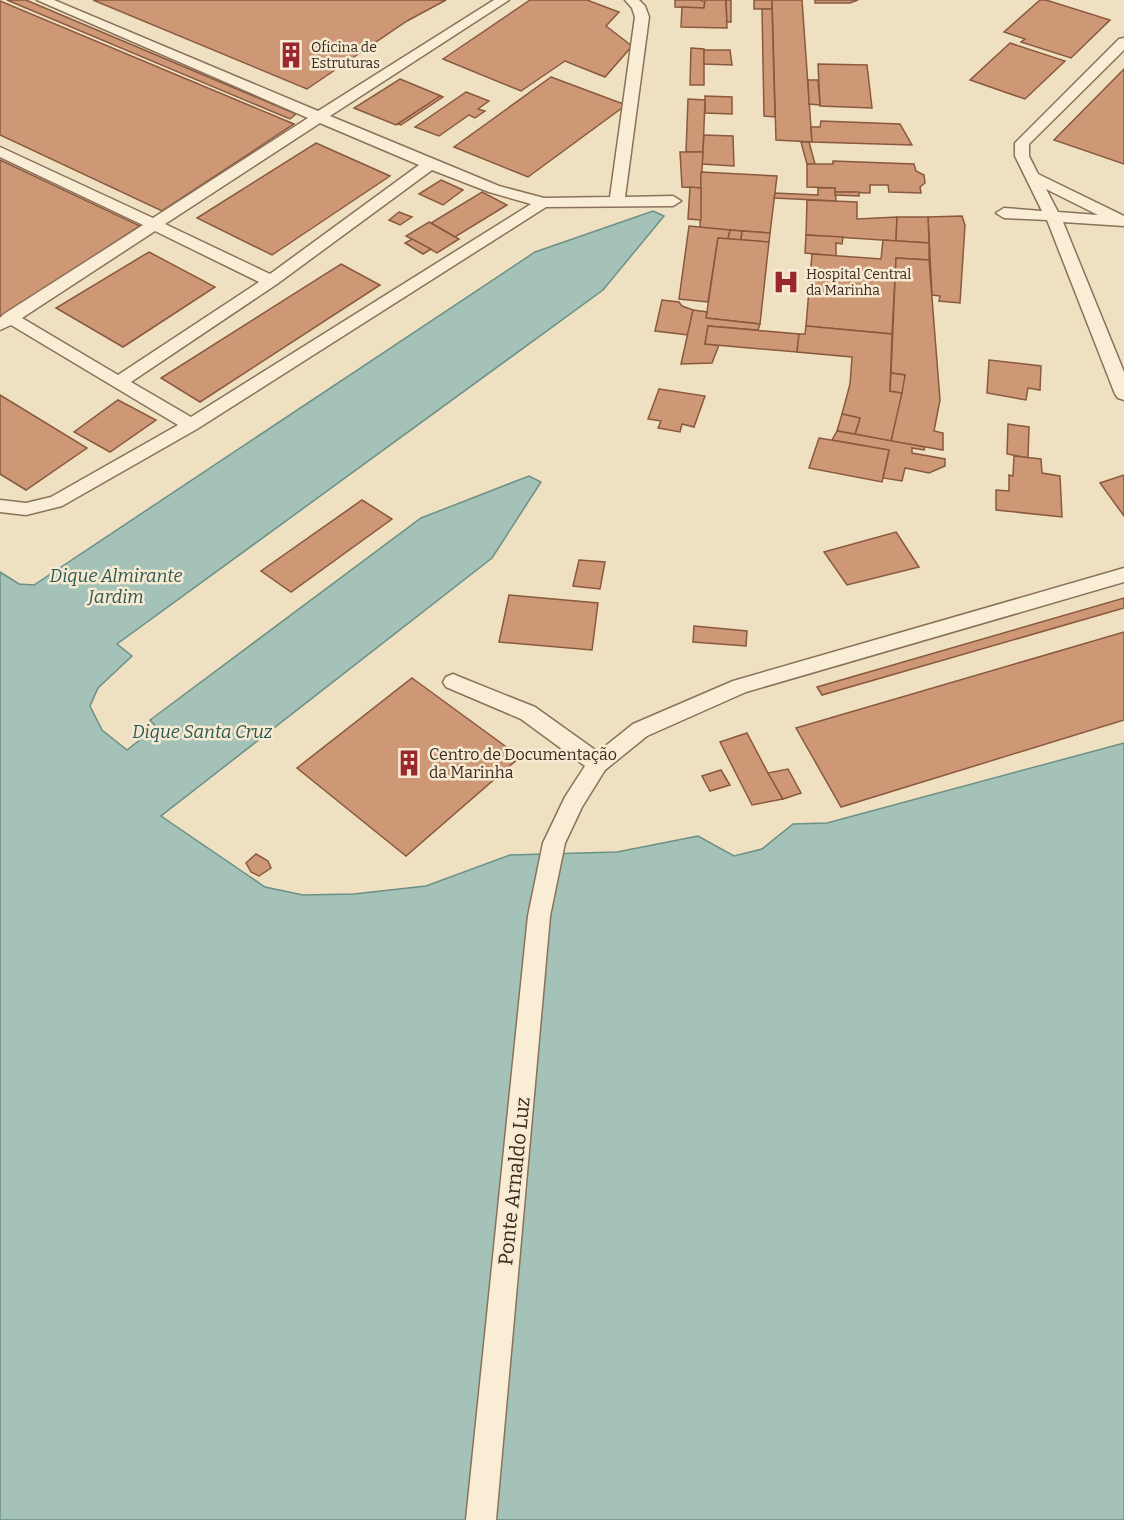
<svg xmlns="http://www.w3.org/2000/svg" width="1124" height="1520" font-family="Bitter,serif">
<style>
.water{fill:#a5c2b8;stroke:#6b9085;stroke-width:1.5}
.building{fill:#ce9877;stroke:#89593e;stroke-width:1.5}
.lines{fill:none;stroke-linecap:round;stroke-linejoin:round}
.lane-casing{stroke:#8a7159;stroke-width:3}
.lane{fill:#faedd6;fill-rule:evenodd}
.labels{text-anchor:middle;stroke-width:5;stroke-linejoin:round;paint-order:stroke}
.far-poi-label{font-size:14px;fill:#392a1d;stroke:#f6ead2;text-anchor:start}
.poi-label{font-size:16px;fill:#392a1d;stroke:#f6ead2;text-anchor:start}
.water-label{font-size:18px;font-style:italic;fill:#2c5954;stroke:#f6ead2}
.near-street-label{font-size:20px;fill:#392a1d;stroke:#f6ead2}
</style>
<rect width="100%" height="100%" fill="#efe0c2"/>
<!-- water -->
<polygon class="water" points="653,211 664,216 603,290 117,644 132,656 98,688 90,706 102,730 127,750 156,727 150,720 421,518 529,476 541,482 492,558 161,816 265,887 303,895 354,894 426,886 510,855 617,852 698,836 734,856 762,849 793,824 827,823 1124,743 1124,1520 0,1520 0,572 19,584 34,585 535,252"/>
<!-- building -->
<g class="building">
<polygon points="7,0 26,0 296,114 290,119"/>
<polygon points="93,0 446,0 407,21 307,89"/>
<polygon points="530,0 587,0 619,12 606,26 632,46 605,77 565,61 521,91 443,59"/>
<polygon points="675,0 701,0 705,2 704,8 675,7"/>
<polygon points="705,0 726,0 727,28 681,27 682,7 704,8"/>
<polygon points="726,0 731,0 731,22 727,22"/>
<rect x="754" y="0" width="18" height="9"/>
<polygon points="772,0 802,0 812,142 776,140"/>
<polygon points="815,0 858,0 850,3 815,3"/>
<polygon points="1040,0 1046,0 1110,20 1071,58 1021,42 1025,39 1004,32"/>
<polygon points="0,1 294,124 162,211 0,135"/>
<polygon points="762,9 772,9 775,117 764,116"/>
<polygon points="1010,43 1065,61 1025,99 970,80"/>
<polygon points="691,48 704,49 704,85 690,85"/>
<polygon points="704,50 730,50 732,65 704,64"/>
<polygon points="818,64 867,65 872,108 820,106"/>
<polygon points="1124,69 1124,164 1054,140"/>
<polygon points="551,77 626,105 528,177 454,147"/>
<polygon points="400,79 441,96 396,125 354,108"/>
<polygon points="808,80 818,80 820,105 809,104"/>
<polygon points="466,92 489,101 478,109 485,111 475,118 469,115 439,136 415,127"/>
<polygon points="440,96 443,97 401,125 398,124"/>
<polygon points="705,96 732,97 732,114 705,113"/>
<polygon points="688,99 705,100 703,152 686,152"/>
<polygon points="821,121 900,124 912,145 812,142 811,127 820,127"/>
<polygon points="704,135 733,136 734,166 702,164"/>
<polygon points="801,142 809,142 815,164 807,164"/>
<polygon points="316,143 390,176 272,255 197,218"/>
<polygon points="680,152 703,152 701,188 682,187"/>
<polygon points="0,160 140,226 0,317"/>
<polygon points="833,161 914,164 916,171 924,175 925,183 920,187 921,193 889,192 888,185 870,185 870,193 835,192 835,188 807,187 807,164 833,164"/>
<polygon points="701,172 777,176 770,233 700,228"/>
<polygon points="441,180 463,190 443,205 419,194"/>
<polygon points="690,187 701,188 701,220 688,219"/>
<polygon points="818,188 835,188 836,201 774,198 775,193 818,195"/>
<polygon points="482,192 507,205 455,237 431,223"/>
<polygon points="835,192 859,192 859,196 835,195"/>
<polygon points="807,200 857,202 857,219 897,217 896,241 806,235"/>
<polygon points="399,212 412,217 400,225 389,220"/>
<polygon points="962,216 965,225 960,303 939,301 940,296 932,295 928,217"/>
<polygon points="897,217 928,217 929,243 896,241"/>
<polygon points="429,222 455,237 459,239 437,253 406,236"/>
<polygon points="689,226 730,230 728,239 718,238 708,302 679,299"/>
<polygon points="730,230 742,231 741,240 728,239"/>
<polygon points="742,231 770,233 769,242 741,240"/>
<polygon points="806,235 843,237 842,244 836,243 836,256 805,253"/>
<polygon points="718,238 769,242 760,324 706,318"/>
<polygon points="412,239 431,249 423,254 405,243"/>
<polygon points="883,240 929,243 929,260 896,258 892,334 806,326 812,254 881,259"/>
<polygon points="149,252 215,287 123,347 56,308"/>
<polygon points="896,258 929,260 940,400 934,431 943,433 943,450 891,441 905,375 891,373"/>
<polygon points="341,264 380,285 200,402 161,378"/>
<polygon points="662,300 679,302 682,306 693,310 688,335 655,331"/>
<polygon points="693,310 707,312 706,318 760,324 758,330 708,326 705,344 719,345 712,363 681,364"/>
<polygon points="708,326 799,334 797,352 705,344"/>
<polygon points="806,326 892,334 890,391 902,393 891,441 855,434 860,418 842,414 850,384 852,357 797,352 799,334 805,334"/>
<polygon points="989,360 1041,366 1040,390 1028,388 1026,400 987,393"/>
<polygon points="891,373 905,375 902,393 890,391"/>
<polygon points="659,389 705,396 694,427 682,424 680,432 658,428 661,421 648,419"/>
<polygon points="0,395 87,448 26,490 0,474"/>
<polygon points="118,400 156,420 110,452 74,432"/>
<polygon points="842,414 860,418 855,434 837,431"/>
<polygon points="1008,424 1029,427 1028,458 1007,454"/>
<polygon points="837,431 925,447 924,450 912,448 912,453 945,459 945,466 929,473 905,468 902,481 883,478 889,450 832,440"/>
<polygon points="819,438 889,450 882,482 809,468"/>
<polygon points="1014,456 1041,459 1042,473 1060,476 1062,517 996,510 996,490 1009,491 1009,475 1013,476"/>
<polygon points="1124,475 1124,516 1100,483"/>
<polygon points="362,500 392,519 291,592 261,571"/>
<polygon points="896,532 919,567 847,585 824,552"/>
<polygon points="579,560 605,562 600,589 573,586"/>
<polygon points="509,595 598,603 592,650 499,642"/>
<polygon points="1124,598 1124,608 822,695 817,687"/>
<polygon points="694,626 747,631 746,646 693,642"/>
<polygon points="1124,632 1124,720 841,807 796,728"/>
<polygon points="412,678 520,757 406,856 297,768"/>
<polygon points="747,733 768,773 783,799 752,805 720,742"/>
<polygon points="788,769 801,793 783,799 768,773"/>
<polygon points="721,770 730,785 710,791 702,776"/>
<polygon points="256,854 268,861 271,868 259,876 251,872 246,863"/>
</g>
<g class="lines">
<!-- lane casing -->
<g class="lane-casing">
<g id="lane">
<path d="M37,0H54L318,111L494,0H509L330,116L499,186L544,198L610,197L635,17L632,8L625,0H639L645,6L649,17L625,197L673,196L681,201L673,206L546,207L197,429L62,506L26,515L0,512V500L26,503L51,497L178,425L11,325L0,330V318L4,314L143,225L0,157V147L153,218L308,118ZM320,123L419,165L270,274L165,224ZM432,170L489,192L531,204L191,417L131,382L277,284ZM155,231L259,282L118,375L22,318Z"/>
<path d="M1124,38V50L1029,144V156L1038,174L1124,216V226L1063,222L1124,372V400L1118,398L1115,394L1047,220L1004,218L996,213L1004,208L1042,211L1015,156V143L1119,39ZM1046,189L1098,215L1058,212Z"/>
<polygon points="1124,568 1124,582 746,692 647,736 605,770 582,807 565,843 550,916 496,1520 466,1520 528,916 543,843 565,797 585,766 521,719 446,687 443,682 446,677 453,674 460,677 535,707 598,752 633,724 733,681"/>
</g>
</g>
<!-- lane -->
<use href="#lane" class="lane"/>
</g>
<!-- icons -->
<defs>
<g id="building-bare" transform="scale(2.07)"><path d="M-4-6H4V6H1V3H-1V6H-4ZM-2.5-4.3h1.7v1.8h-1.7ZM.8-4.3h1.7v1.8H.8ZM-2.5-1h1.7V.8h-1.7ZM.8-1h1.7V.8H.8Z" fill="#9a272d" stroke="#f6ead2" stroke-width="2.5" paint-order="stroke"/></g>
<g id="hospital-bare" transform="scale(2.07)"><path d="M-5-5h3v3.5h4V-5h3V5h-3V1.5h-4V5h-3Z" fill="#9a272d" stroke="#f6ead2" stroke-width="2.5" paint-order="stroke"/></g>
</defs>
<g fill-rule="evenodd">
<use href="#building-bare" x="291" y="55"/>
<use href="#hospital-bare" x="786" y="282"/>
<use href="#building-bare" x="409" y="763"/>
</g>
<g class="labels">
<!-- far-poi labels -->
<g class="far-poi-label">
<text x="311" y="52">Oficina de<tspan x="311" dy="16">Estruturas</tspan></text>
<text x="806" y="279">Hospital Central<tspan x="806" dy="16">da Marinha</tspan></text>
</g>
<!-- poi labels -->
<g class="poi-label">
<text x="429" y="760">Centro de Documentação<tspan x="429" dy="18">da Marinha</tspan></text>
</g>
<!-- water labels -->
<g class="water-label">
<text x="116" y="582">Dique Almirante<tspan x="116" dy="21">Jardim</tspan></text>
<text x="202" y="738">Dique Santa Cruz</text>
</g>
<!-- near-street labels -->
<g class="near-street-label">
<text transform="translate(514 1181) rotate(-84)" y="7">Ponte Arnaldo Luz</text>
</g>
</g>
</svg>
